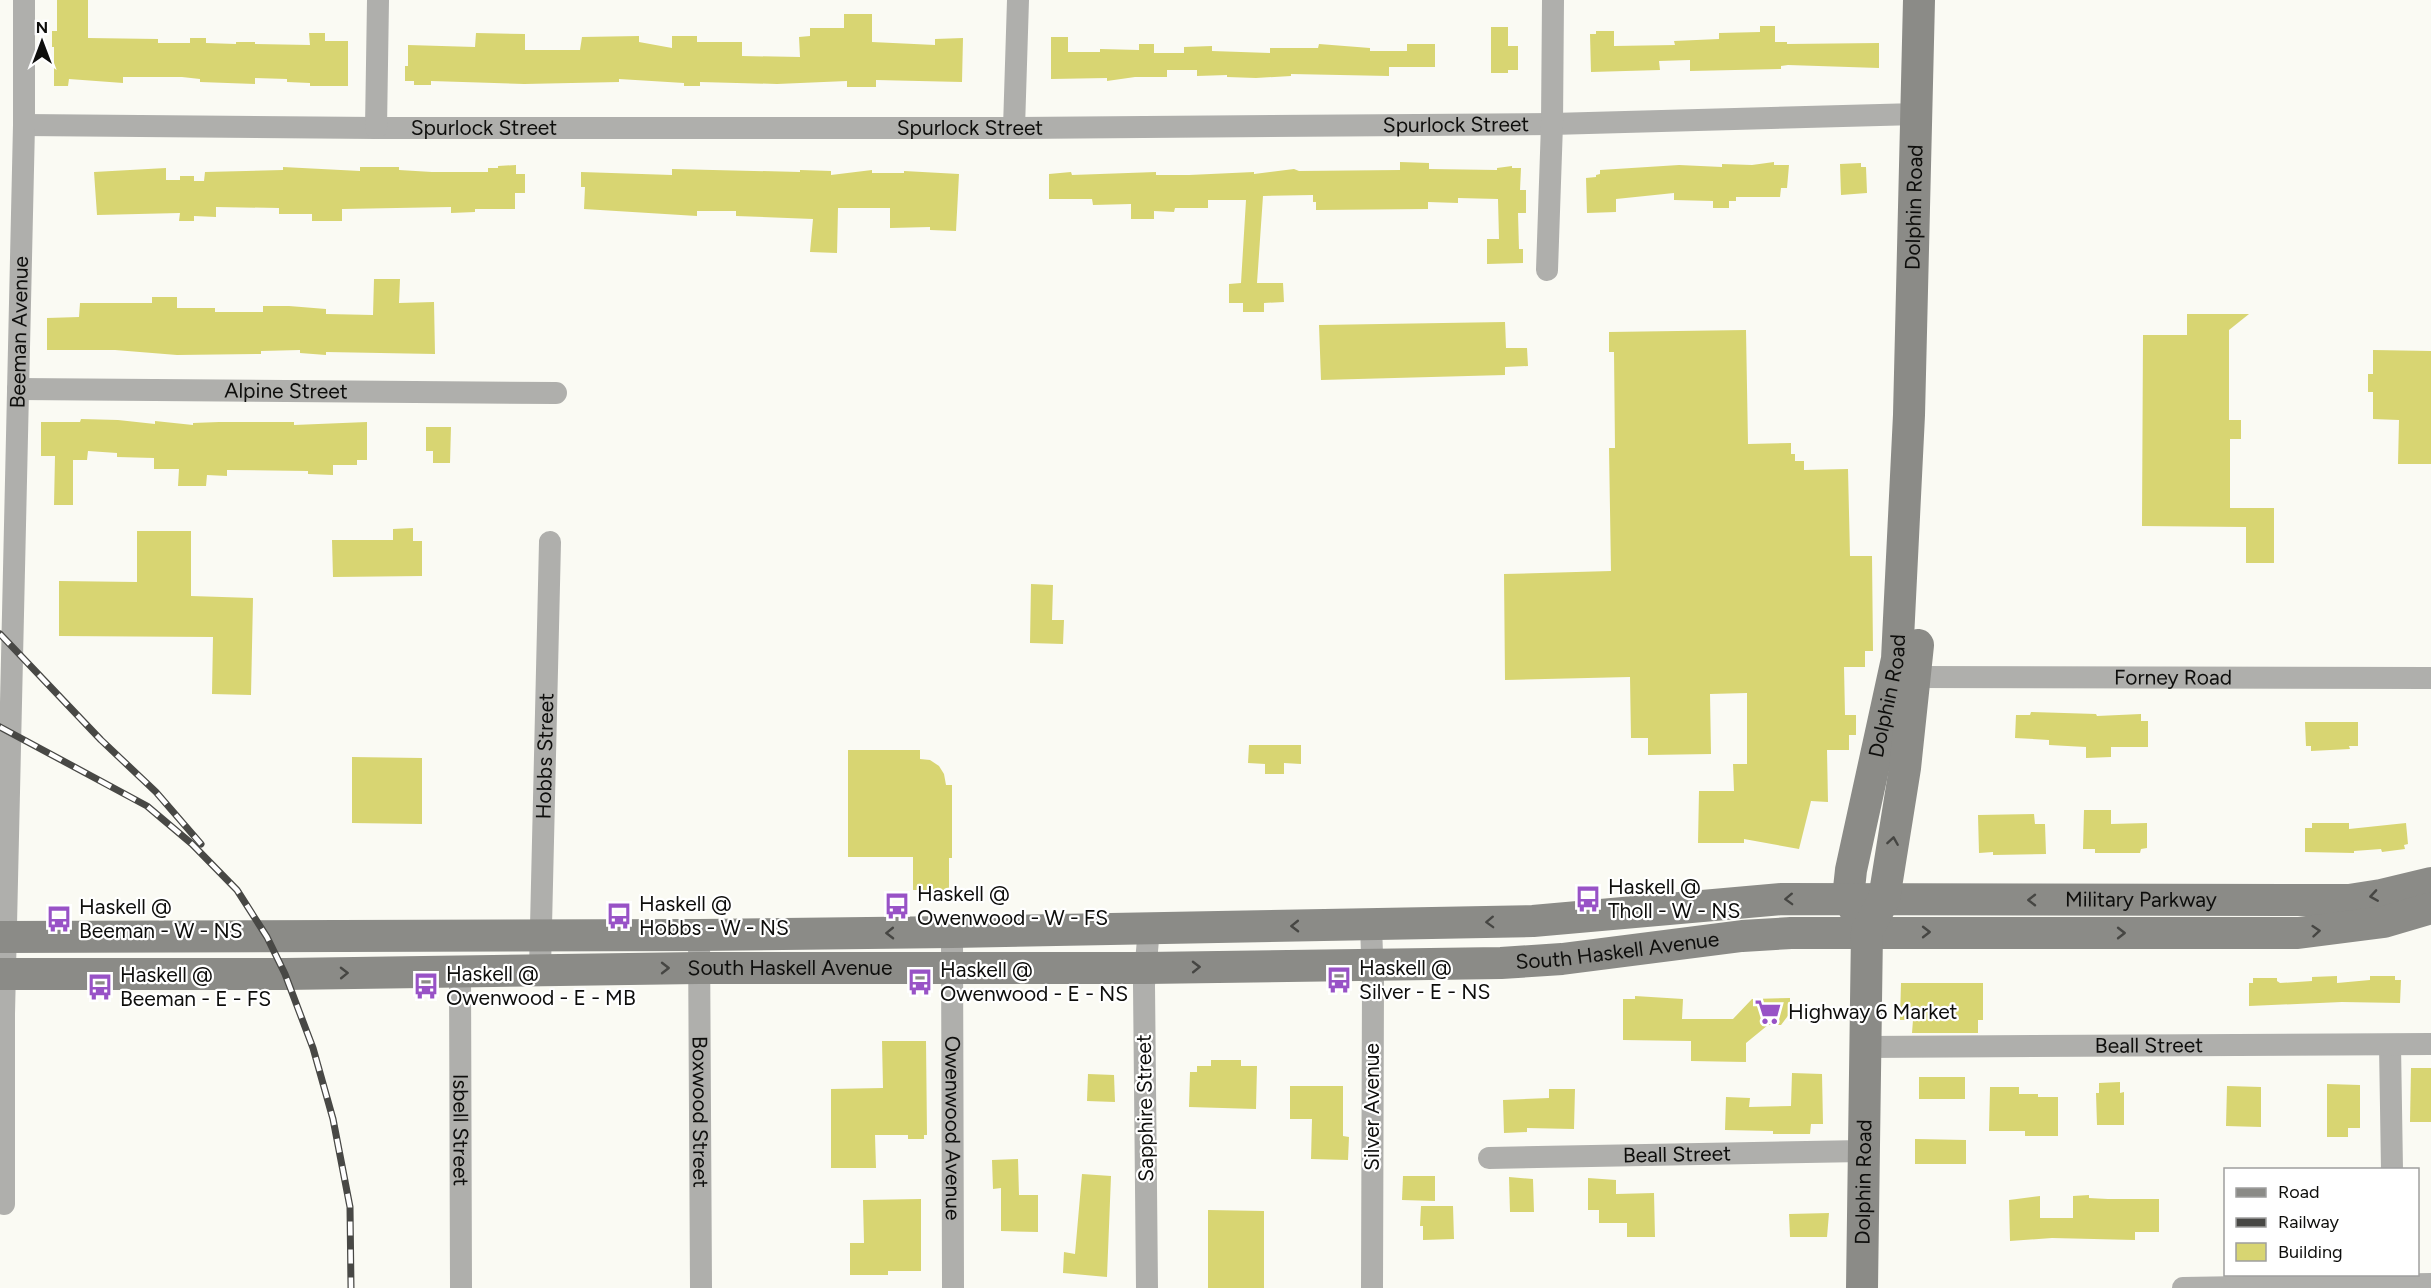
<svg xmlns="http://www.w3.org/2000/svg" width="2431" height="1288" font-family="Figtree,sans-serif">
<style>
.building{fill:#d8d572}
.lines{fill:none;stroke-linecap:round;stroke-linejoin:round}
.street{stroke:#afafac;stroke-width:22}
.secondary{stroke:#8b8b87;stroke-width:32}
.rail-casing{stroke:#484845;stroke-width:7}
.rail{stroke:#fff;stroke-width:4.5;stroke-dasharray:14;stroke-linecap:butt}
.oneway{stroke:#464643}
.labels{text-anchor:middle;stroke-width:4.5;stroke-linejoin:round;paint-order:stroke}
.street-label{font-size:21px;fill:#0e0e0c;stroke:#fff}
.poi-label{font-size:21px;fill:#0e0e0c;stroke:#fff;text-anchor:start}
</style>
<rect width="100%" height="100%" fill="#fafaf3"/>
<!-- building -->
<g class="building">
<polygon points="57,0 88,0 88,38 158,39 158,43 190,43 190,38 206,38 206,43 236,44 236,42 255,42 255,44 310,45 309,33 325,33 325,41 348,41 348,86 310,86 310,83 287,82 287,79 255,78 255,84 200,82 200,79 182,77 123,77 123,83 69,79 68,86 54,86 54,47 52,47 52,31 57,31"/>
<polygon points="844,14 872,14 872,42 935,45 935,39 963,38 962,82 876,80 876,87 847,87 847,81 777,84 700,82 700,86 684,86 684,83 619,79 619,82 524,84 431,81 431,85 414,85 414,81 405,81 405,66 408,66 408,45 475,47 476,33 525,34 525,50 580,50 582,37 639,36 639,42 672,48 672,36 697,36 697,42 742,42 742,56 800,57 799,37 810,36 810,28 844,28"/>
<polygon points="1760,26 1775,26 1775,42 1787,42 1787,44 1879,43 1879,68 1788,65 1781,66 1781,69 1690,71 1690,60 1659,61 1660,70 1591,72 1590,34 1596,34 1596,31 1614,31 1614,46 1675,45 1674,41 1719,39 1719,33 1760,32"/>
<polygon points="1491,27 1508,27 1508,46 1518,46 1518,70 1508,70 1508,73 1491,73"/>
<polygon points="1051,37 1068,37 1068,52 1100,52 1100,49 1139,50 1139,44 1154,44 1154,53 1184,53 1184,47 1212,46 1212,51 1270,53 1270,48 1318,48 1319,44 1370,48 1370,51 1407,51 1407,44 1435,44 1435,67 1389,67 1389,76 1291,74 1291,76 1256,78 1227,77 1227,75 1197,76 1197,70 1167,70 1167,77 1135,77 1107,81 1107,78 1051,79"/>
<polygon points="1400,162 1429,163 1429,169 1497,170 1497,168 1512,166 1512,168 1521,168 1520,190 1526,190 1526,213 1518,213 1519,249 1523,249 1523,263 1487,264 1487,239 1499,239 1498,199 1458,198 1458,203 1428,202 1428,209 1316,210 1316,202 1313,202 1313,195 1263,196 1257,283 1283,283 1284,302 1264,303 1264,312 1243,312 1243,303 1229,303 1229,284 1241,283 1246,200 1208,200 1208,208 1175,208 1174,212 1154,211 1154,219 1131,219 1131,204 1093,205 1092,199 1049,199 1049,174 1071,172 1072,175 1156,172 1156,175 1189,175 1254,172 1254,174 1294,169 1299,171 1400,170"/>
<polygon points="1774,162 1774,165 1789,165 1787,188 1781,188 1780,197 1736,197 1736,201 1729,201 1729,208 1713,208 1713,201 1674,200 1674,193 1616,199 1616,212 1587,213 1586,178 1596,177 1596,175 1600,174 1600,170 1679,165 1722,167 1722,164 1752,165"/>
<polygon points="1861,163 1861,167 1866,167 1867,193 1841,195 1840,164"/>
<polygon points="516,165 516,174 525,174 525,193 515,193 515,209 475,209 475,212 451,213 451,207 342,209 342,221 312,221 312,214 279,214 279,208 216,207 216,217 194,216 194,221 179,221 180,213 97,215 94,172 166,168 166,180 180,180 180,176 194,176 194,181 204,181 205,172 283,170 283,167 360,171 360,167 399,167 399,170 432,172 488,172 488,168 498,168 498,166"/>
<polygon points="672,169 800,172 800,170 831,171 831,175 872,170 872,173 904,173 904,171 959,174 956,231 930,230 930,227 890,228 890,208 838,208 837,253 810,252 813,219 736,216 736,211 697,211 697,216 584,209 585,187 581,187 581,172 672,175"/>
<polygon points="374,279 400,279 399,303 434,302 435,354 326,352 326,355 300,353 300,350 261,351 261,354 177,355 115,350 47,350 47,318 79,317 80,303 152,303 152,297 177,297 177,308 215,308 215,312 263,312 263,306 289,306 326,309 326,314 373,315"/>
<polygon points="2187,314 2249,314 2229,330 2229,420 2241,420 2241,439 2230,439 2230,508 2274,508 2274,563 2246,563 2246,527 2142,526 2143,335 2187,335"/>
<polygon points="1505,322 1506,348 1527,348 1528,366 1505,367 1505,375 1321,380 1319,325"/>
<polygon points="1746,330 1748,444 1791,443 1791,454 1795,454 1795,461 1804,461 1804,470 1848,469 1850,556 1872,556 1873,651 1865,651 1865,667 1844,667 1845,715 1856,715 1856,735 1849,735 1849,750 1827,750 1828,802 1811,801 1799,849 1744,839 1744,843 1698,843 1699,791 1734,791 1733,764 1747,764 1747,693 1710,694 1711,754 1648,755 1648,738 1631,738 1630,677 1505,680 1504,574 1611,571 1609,448 1615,448 1614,352 1609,352 1609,332"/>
<polygon points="2373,350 2431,351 2431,464 2398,464 2399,420 2373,419 2373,392 2368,392 2368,374 2373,374"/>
<polygon points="81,419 118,420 155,424 155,421 193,425 193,423 219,422 294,422 294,425 367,422 367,460 357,460 357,465 333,465 333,475 308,474 308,471 227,470 227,476 207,475 206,486 178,486 179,469 154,469 154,458 117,457 117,453 88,451 87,460 73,460 73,505 54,505 55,456 41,456 41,422 80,422"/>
<polygon points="426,427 451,427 450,463 433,463 433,451 426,451"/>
<polygon points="413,528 413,541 422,541 422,576 333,577 332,540 393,540 393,529"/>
<polygon points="137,531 191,531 191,596 253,598 251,695 212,694 213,637 59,636 59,581 137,582"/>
<polygon points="1031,584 1053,585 1052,620 1064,620 1063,644 1030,643"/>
<polygon points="2031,712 2096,714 2097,716 2141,714 2141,721 2148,721 2148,747 2111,747 2111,757 2086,758 2086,747 2049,745 2049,740 2015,738 2016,715 2030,715"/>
<polygon points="2305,722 2358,722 2358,746 2349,746 2350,749 2311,751 2311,746 2306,746"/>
<polygon points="1249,745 1301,745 1301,764 1284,763 1284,774 1265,774 1265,764 1248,763"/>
<polygon points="848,750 920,750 920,759 930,760 939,766 944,774 946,785 952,785 952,858 949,858 949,890 913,890 913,857 848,857"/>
<polygon points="352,757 422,758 422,824 352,823"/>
<polygon points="2084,810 2111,810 2111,824 2147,823 2147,848 2141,849 2140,853 2095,853 2095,849 2083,849"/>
<polygon points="2034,814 2035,824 2045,824 2046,854 1993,855 1993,852 1979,853 1978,815"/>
<polygon points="2312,823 2349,823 2349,829 2406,823 2408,844 2404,845 2405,849 2382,852 2381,849 2354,851 2354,853 2305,852 2305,828 2312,828"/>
<polygon points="2337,976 2337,983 2370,980 2370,976 2395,976 2395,980 2401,980 2400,1003 2342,1002 2249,1006 2249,983 2253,983 2253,978 2277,978 2277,981 2280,983 2312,981 2312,977"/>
<polygon points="1901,983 1983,983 1983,1020 1978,1020 1978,1033 1912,1033 1913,1020 1900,1020"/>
<polygon points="1635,996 1683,999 1682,1019 1733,1019 1752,999 1790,998 1790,1013 1781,1025 1768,1025 1746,1043 1746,1062 1691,1061 1691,1041 1623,1040 1623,999 1635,999"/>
<polygon points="882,1041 926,1041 927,1135 924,1135 924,1139 908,1139 908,1135 875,1135 876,1168 831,1168 831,1089 883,1088"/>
<polygon points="1211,1060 1241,1060 1241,1066 1257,1066 1256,1109 1189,1107 1190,1072 1197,1072 1197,1066 1211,1066"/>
<polygon points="2411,1068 2431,1068 2431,1122 2410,1122"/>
<polygon points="1792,1073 1822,1074 1823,1124 1811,1124 1810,1134 1773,1134 1773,1131 1725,1130 1726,1097 1750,1098 1749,1107 1791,1106"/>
<polygon points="1088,1074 1114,1075 1115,1102 1087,1101"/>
<rect x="1919" y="1077" width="46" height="22"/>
<polygon points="2120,1082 2120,1093 2124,1092 2124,1125 2097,1125 2096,1093 2099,1093 2099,1083"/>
<polygon points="2327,1084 2360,1085 2360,1128 2348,1128 2348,1137 2327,1137"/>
<polygon points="1290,1086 1343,1086 1343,1136 1349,1137 1348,1160 1311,1159 1312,1119 1290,1119"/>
<polygon points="2227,1086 2261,1087 2261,1127 2226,1126"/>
<polygon points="1990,1087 2019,1087 2019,1094 2038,1094 2038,1097 2058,1097 2058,1136 2025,1136 2025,1131 1989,1131"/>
<polygon points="1549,1089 1575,1089 1574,1129 1527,1128 1527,1132 1504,1133 1503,1100 1549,1098"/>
<polygon points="1915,1139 1966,1140 1966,1164 1915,1164"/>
<polygon points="1018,1159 1019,1195 1038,1195 1038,1232 1001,1231 1001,1188 993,1189 992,1160"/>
<polygon points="1082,1174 1111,1176 1107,1277 1063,1273 1064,1252 1075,1254"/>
<polygon points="1403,1176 1435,1176 1435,1201 1402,1200"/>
<polygon points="1509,1177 1533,1179 1534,1212 1510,1212"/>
<polygon points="1588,1178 1616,1180 1616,1194 1654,1193 1655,1237 1627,1237 1627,1223 1599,1223 1599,1210 1588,1210"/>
<polygon points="2089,1195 2089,1198 2108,1199 2159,1199 2159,1232 2135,1232 2135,1240 2052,1238 2010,1241 2009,1200 2040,1196 2040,1218 2073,1218 2073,1196"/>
<polygon points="921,1199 921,1271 888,1271 888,1275 850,1275 850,1243 864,1243 863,1200"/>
<polygon points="1421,1206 1453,1206 1454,1239 1423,1240 1423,1226 1420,1226"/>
<polygon points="1208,1210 1264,1211 1264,1288 1208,1288"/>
<polygon points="1829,1213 1827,1237 1790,1237 1789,1214"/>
</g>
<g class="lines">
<!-- street -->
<g class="street">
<path id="s1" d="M24,125L376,128H1014L1552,124L1917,114"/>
<polyline points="376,128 378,0"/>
<polyline points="1014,128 1018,0"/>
<polyline points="1547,270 1552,124 1553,0"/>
<path id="s2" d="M18,389L556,393"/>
<path id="s3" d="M1915,677L2431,678"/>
<polyline points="1371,925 1373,983 1372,1288"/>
<path id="s4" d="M952,932L953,1288"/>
<path id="s5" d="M699,935L701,1288"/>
<path id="s6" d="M540,969L550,542"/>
<path id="s7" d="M460,971L461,1288"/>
<polyline points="2390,1045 2392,1170"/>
<path id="s8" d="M1865,1047L2431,1044"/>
<path id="s9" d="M1489,1158L1863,1151"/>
<path id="s10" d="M4,1204V1014L24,125V0"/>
<polyline points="1147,1288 1144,985 1149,928"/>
<polyline points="2183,1288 2431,1284"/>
</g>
<!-- secondary -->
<g class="secondary">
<path id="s11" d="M1858,915L1848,898L1851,870L1897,659L1909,415L1919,0"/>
<path id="s12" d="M0,937L699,935L952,932L1533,921L1782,899L2349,900L2381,895L2431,883"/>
<path id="s13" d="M0,974H285L698,968H1146L1501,963L1562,959L1742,936L1791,933H2298L2384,922L2431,908"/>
<path id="s14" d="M1862,1288L1867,931L1884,899L1905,768L1918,645"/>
</g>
<!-- rail casing -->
<g class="rail-casing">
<g id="rail">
<polyline points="0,634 101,740 156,792 201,844"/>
<polyline points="0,727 147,806 192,844 237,890 267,937 285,974 313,1048 333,1119 350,1207 351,1288"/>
</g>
</g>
<!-- rail -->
<use href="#rail" class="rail"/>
</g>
<!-- one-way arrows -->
<defs><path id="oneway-chevron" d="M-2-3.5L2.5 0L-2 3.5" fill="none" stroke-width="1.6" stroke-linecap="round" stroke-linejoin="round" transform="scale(1.5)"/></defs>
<g class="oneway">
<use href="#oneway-chevron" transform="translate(1893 841) rotate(-81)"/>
<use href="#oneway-chevron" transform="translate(2374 896) rotate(171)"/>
<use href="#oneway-chevron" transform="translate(1789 899) rotate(178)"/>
<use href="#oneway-chevron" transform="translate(2032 900) rotate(-180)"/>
<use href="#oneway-chevron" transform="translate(1490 922) rotate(178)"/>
<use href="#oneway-chevron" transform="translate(1295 926) rotate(179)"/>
<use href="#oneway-chevron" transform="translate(2316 931) rotate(-5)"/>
<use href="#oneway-chevron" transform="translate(1926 932)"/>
<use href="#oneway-chevron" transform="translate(890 933) rotate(179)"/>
<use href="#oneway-chevron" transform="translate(2121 933)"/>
<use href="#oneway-chevron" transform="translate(1196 967) rotate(-1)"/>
<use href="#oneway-chevron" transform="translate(665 968)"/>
<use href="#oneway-chevron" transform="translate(344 973) rotate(-1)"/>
</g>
<!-- icons -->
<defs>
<g id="bus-bare" transform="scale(2.07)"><path d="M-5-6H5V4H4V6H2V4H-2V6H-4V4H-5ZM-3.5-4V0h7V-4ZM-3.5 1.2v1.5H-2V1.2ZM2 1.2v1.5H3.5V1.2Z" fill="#9852c6" stroke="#fff" stroke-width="2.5" paint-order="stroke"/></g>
<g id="supermarket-bare" transform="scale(2.07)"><path d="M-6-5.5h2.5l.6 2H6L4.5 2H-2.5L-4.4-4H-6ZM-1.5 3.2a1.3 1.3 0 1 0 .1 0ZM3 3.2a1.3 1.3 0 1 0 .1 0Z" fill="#9852c6" stroke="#fff" stroke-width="2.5" paint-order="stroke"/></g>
</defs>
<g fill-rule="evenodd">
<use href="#bus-bare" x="1588" y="899"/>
<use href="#bus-bare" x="897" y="906"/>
<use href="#bus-bare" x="619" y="916"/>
<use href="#bus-bare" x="59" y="919"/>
<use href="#bus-bare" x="1339" y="980"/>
<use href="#bus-bare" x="920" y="982"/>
<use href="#bus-bare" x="426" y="986"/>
<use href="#bus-bare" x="100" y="987"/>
<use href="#supermarket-bare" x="1768" y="1012"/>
</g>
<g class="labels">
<!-- street labels -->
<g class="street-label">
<text dy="7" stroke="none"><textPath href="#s1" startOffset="1432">Spurlock Street</textPath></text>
<text dy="7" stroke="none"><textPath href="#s1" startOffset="460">Spurlock Street</textPath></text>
<text dy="7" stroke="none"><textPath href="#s1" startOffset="946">Spurlock Street</textPath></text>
<text dy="7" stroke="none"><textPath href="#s11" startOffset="716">Dolphin Road</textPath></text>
<text dy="7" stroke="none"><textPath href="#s10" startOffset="872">Beeman Avenue</textPath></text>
<text dy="7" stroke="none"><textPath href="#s2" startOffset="268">Alpine Street</textPath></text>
<text dy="7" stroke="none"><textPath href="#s3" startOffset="258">Forney Road</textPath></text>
<text dy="7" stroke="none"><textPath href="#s11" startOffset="226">Dolphin Road</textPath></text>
<text dy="7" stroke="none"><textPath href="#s6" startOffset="213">Hobbs Street</textPath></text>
<text dy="7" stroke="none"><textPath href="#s12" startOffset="2142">Military Parkway</textPath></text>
<text dy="7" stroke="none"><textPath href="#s13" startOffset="1618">South Haskell Avenue</textPath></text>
<text dy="7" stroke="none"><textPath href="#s13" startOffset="790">South Haskell Avenue</textPath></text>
<text dy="7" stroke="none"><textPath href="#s8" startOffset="284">Beall Street</textPath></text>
<text transform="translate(1372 1107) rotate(-90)" y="7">Silver Avenue</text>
<text transform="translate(1145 1108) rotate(-91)" y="7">Sapphire Street</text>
<text dy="7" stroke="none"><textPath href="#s5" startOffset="177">Boxwood Street</textPath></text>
<text dy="7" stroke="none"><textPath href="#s4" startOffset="196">Owenwood Avenue</textPath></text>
<text dy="7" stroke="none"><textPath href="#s7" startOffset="159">Isbell Street</textPath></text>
<text dy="7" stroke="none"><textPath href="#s9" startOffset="188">Beall Street</textPath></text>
<text dy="7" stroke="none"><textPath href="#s14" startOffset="106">Dolphin Road</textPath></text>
</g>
<!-- poi labels -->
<g class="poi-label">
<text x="1608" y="894">Haskell @<tspan x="1608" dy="24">Tholl - W - NS</tspan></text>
<text x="917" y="901">Haskell @<tspan x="917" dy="24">Owenwood - W - FS</tspan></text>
<text x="639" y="911">Haskell @<tspan x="639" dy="24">Hobbs - W - NS</tspan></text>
<text x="79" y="914">Haskell @<tspan x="79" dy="24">Beeman - W - NS</tspan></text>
<text x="1359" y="975">Haskell @<tspan x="1359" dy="24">Silver - E - NS</tspan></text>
<text x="940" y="977">Haskell @<tspan x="940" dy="24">Owenwood - E - NS</tspan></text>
<text x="446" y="981">Haskell @<tspan x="446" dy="24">Owenwood - E - MB</tspan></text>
<text x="120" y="982">Haskell @<tspan x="120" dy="24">Beeman - E - FS</tspan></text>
<text x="1788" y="1019">Highway 6 Market</text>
</g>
</g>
<!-- legend -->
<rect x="2224" y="1168" width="195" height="108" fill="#ffffff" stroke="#9f9f9e" stroke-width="1.5"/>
<rect x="2236" y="1188" width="30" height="9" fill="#8b8b87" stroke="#9f9f9e" stroke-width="1.5"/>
<text x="2278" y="1198" font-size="18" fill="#0e0e0c">Road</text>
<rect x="2236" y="1218" width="30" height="9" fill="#484845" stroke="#9f9f9e" stroke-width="1.5"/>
<text x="2278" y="1228" font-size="18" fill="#0e0e0c">Railway</text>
<rect x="2236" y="1243" width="30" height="18" fill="#d8d572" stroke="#9f9f9e" stroke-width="1.5"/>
<text x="2278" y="1258" font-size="18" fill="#0e0e0c">Building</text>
<!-- north arrow -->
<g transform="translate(42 42)" stroke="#ffffff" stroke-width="4.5" paint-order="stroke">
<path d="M0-4.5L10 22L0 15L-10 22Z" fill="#0e0e0c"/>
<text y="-9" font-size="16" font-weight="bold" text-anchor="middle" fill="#0e0e0c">N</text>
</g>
</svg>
